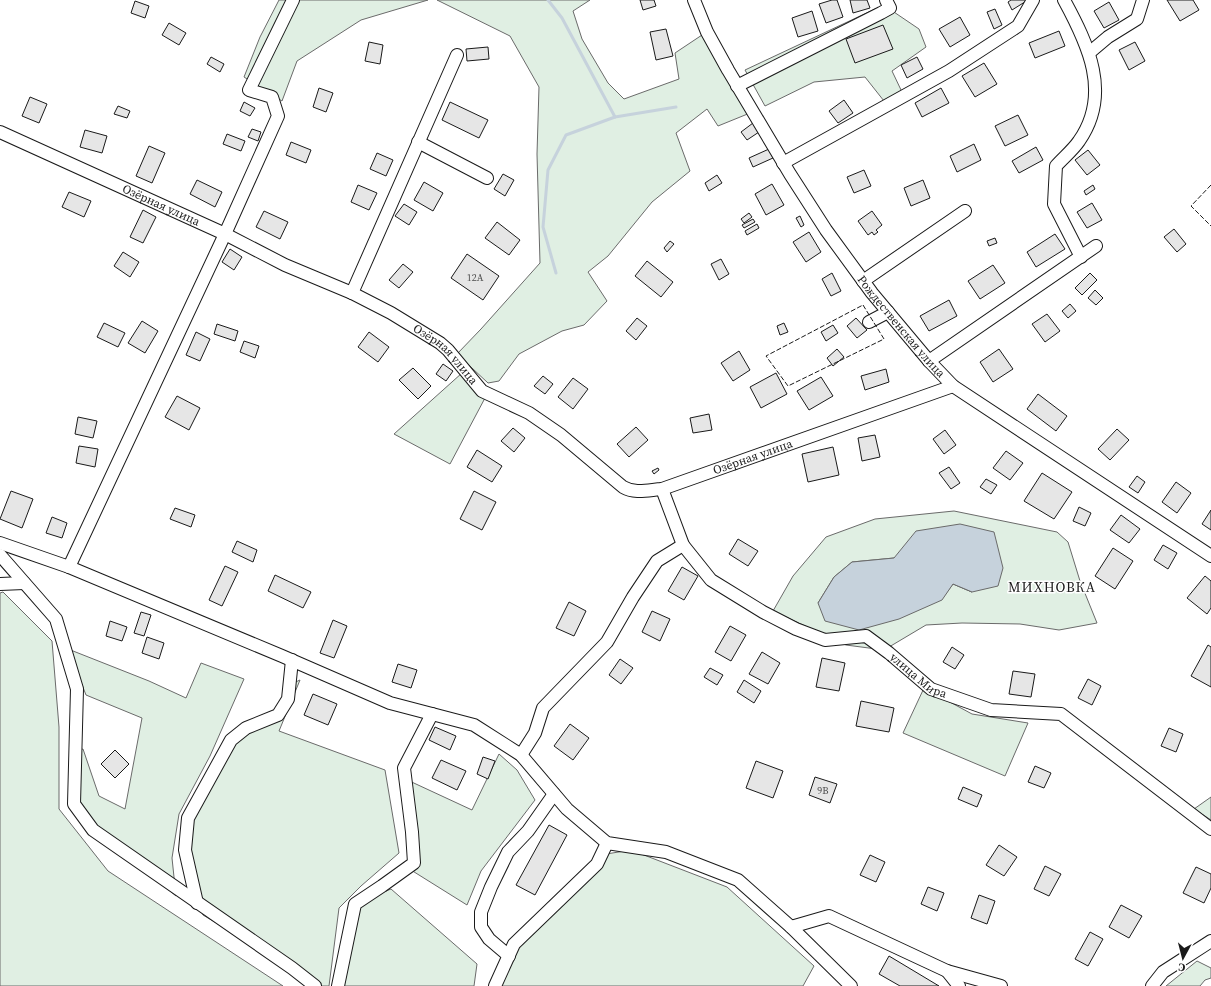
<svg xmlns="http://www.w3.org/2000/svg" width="1211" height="986" font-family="'Source Serif 4',serif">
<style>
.green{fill:#e0efe3;stroke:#6a6a6a;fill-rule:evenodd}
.water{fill:#c6d2dc;stroke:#6a6a6a}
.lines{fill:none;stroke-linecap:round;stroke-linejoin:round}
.stream{stroke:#c6d2dc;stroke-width:3}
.building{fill:#e6e6e6;stroke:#1a1a1a}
.minor-casing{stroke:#1a1a1a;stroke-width:14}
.minor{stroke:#fff;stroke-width:12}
.fence{stroke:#1a1a1a;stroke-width:1;stroke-dasharray:5 2;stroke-linecap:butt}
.labels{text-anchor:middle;stroke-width:3;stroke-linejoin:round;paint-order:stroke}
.number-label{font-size:10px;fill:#4d4d4d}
.street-label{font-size:12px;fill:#1a1a1a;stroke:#fff}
.quarter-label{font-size:14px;letter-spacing:1px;fill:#1a1a1a;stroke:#fff}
</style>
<rect width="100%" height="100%" fill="#fff"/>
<!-- green -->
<g class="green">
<polygon points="279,0 428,0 361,20 297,61 282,101 244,77 260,37"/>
<polygon points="437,0 590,0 573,11 582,39 608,83 624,99 679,79 675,53 702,35 750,113 718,126 707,109 676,133 690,171 652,202 608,256 588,272 607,301 584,325 562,331 519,354 499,381 488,383 457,354 481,329 540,263 537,154 539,87 510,36"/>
<polygon points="888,8 919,29 926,47 892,71 902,92 884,101 865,77 814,82 765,106 745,70 875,9"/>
<polygon points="462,373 485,398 450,464 394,434"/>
<path d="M954,511L1057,532L1068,542L1080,581L1097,623L1059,630L1020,624L962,623L926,625L884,650L846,645L773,611L793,576L826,537L875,519ZM894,558L972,592L953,584L941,600L818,603L834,577L852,562Z"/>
<polygon points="3,592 52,641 59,727 59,809 108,871 283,986 0,986 0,593"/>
<polygon points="68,649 149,681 186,698 201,663 244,679 210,756 179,814 172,858 176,896 80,816 69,782 74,751 83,749 99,796 125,809 142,718 86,695"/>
<polygon points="300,680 279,731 385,770 399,853 361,886 339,908 329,986 322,986 203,915 183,868 189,816 227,740 270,722 289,685"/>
<polygon points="924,688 972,714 1028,723 1005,776 903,733"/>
<polygon points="499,754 517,770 535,800 481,871 467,905 411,870 403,778 472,810"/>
<polygon points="1211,797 1211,820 1194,809"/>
<polygon points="631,850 727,887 814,966 803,986 497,986 512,954 550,918 600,855"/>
<polygon points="391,889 477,964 474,986 339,986 361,901"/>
<polygon points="1197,961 1211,968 1211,978 1205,980 1200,986 1166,986"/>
</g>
<!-- water -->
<polygon class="water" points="960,524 994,532 1003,568 998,586 972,592 953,584 942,600 899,619 859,630 825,621 818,603 834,577 852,562 894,558 916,531"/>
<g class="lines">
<!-- stream -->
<g class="stream">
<polyline points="548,0 562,18 615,117 676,107"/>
<polyline points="556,273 543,227 548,170 566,135 615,117"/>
</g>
</g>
<!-- building -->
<g class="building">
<polygon points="640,0 654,0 656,6 643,10"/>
<polygon points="832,0 837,0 843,17 826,23 819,4"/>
<polygon points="850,0 867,0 870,8 853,13"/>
<polygon points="1011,0 1028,0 1012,10 1008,2"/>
<polygon points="1167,0 1193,0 1199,10 1180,21"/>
<polygon points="135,1 149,6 145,18 131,13"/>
<polygon points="1109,2 1119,20 1104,28 1094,11"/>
<polygon points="995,9 1002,25 994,29 987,12"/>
<polygon points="812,11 818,31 798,37 792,18"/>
<polygon points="960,17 970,35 950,47 939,29"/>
<polygon points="169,23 186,33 179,45 162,35"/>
<polygon points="883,25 893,49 855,63 846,39"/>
<polygon points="666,29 673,56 656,60 650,32"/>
<polygon points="1059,31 1065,46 1035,58 1029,43"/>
<polygon points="369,42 383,45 380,64 365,61"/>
<polygon points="1135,42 1145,61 1129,70 1119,50"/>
<polygon points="488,47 489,59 467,61 466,49"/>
<polygon points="211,57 224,64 220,72 207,64"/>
<polygon points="917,57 923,69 907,78 901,65"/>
<polygon points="984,63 997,84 975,97 962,76"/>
<polygon points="319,88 333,93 326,112 313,107"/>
<polygon points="941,88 949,103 922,117 915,103"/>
<polygon points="30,97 47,104 39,123 22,116"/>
<polygon points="844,100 853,113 838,123 829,111"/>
<polygon points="244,102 255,108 250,116 240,111"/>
<polygon points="450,102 488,120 479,138 442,120"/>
<polygon points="118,106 130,111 127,118 114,114"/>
<polygon points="1018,115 1028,135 1005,146 995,126"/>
<polygon points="753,123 759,132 747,140 741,132"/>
<polygon points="252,129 261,132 258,141 248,137"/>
<polygon points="85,130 107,136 102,153 80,147"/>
<polygon points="227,134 245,141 241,151 223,144"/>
<polygon points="291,142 311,150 306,163 286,155"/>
<polygon points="974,144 981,160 957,172 950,156"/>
<polygon points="149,146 165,153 152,183 136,176"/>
<polygon points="1036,147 1043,160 1019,173 1012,161"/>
<polygon points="769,149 773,158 753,167 749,158"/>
<polygon points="1088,150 1100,165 1087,175 1075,160"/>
<polygon points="377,153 393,160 386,176 370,169"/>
<polygon points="864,170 871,186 854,193 847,177"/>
<polygon points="503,174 514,180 505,196 494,189"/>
<polygon points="717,175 722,183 709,191 705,183"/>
<polygon points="197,180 222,192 215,207 190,194"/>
<polygon points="923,180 930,198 911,206 904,188"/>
<polygon points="424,182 443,193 433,211 414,200"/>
<polygon points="772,184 784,205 766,215 755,194"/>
<polygon points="358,185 377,193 369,210 351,202"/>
<polygon points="1093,185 1095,189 1086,195 1084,191"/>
<polygon points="69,192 91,201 84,217 62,207"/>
<polygon points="1092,203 1102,220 1087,228 1077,212"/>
<polygon points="404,204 417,212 409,225 395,216"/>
<polygon points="143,210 156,217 143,243 130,237"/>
<polygon points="264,211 288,222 280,239 256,227"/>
<polygon points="872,211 882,225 876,230 878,232 874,235 872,232 868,235 858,221"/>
<polygon points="749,213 752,217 744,223 741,219"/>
<polygon points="800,216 804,225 801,227 796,218"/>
<polygon points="753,219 755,222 744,228 742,225"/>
<polygon points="497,222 520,240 509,255 485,238"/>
<polygon points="757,224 759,228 747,235 745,231"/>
<polygon points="1174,229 1186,244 1177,252 1164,237"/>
<polygon points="809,232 821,252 806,262 793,242"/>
<polygon points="1055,234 1065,249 1036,267 1027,252"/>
<polygon points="995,238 997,243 989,246 987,241"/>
<polygon points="670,241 674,244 667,252 664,248"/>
<polygon points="230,249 242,257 234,270 222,262"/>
<polygon points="123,252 139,262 130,277 114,266"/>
<polygon points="467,254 499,276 483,300 451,278"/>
<polygon points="721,259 729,274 719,280 711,264"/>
<polygon points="647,261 673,282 661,297 635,276"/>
<polygon points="403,264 413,272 399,288 389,280"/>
<polygon points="993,265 1005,283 980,299 968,281"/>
<polygon points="832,273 841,291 831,296 822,279"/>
<polygon points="1090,273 1097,280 1082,295 1075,288"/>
<polygon points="1095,290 1103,298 1096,305 1088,298"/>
<polygon points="949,300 957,316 929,331 920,316"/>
<polygon points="1070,304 1076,311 1068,318 1062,311"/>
<polygon points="1047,314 1060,331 1045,342 1032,324"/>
<polygon points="637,318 647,326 636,340 626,331"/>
<polygon points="856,318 867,330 857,338 847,326"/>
<polygon points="142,321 158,331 145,353 128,343"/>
<polygon points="104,323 125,333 118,347 97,337"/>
<polygon points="784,323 788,332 780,335 777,326"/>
<polygon points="217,324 238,331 235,341 214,334"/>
<polygon points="833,325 838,333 826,341 821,332"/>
<polygon points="196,332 210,339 200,361 186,355"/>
<polygon points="369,332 389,347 378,362 358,347"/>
<polygon points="244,341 259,346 255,358 240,352"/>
<polygon points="837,349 844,357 833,366 827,358"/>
<polygon points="999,349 1013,369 993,382 980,362"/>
<polygon points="739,351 750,370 733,381 721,363"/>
<polygon points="443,364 453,371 446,381 436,374"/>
<polygon points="413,368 431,386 418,399 399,380"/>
<polygon points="886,369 889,382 865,390 861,376"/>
<polygon points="776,373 787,394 761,408 750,387"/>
<polygon points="543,376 553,384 545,394 534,386"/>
<polygon points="821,377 833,396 809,410 797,391"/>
<polygon points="573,378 588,389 573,409 558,397"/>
<polygon points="1038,394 1067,416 1056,431 1027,409"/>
<polygon points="177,396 200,408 189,430 165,417"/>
<polygon points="709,414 712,430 693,433 690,418"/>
<polygon points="78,417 97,421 93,438 75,434"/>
<polygon points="636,427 648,440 629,457 617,444"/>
<polygon points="513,428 525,438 514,452 501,441"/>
<polygon points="1117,429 1129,440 1110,460 1098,449"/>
<polygon points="945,430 956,445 944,454 933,439"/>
<polygon points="875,435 880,457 862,461 858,438"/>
<polygon points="79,446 98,449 95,467 76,463"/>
<polygon points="833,447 839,475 808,482 802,454"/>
<polygon points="477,450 502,466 492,482 467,467"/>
<polygon points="1006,451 1023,463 1010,480 993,468"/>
<polygon points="949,467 960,483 951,489 939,473"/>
<polygon points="658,468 659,470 654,474 652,471"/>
<polygon points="1042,473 1072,492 1054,519 1024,501"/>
<polygon points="1137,476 1145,482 1138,493 1129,487"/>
<polygon points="986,479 997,485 991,494 980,487"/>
<polygon points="1176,482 1191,493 1177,513 1162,502"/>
<polygon points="11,491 33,499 22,528 0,519"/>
<polygon points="474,491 496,502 482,530 460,519"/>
<polygon points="1079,507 1091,513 1085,526 1073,521"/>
<polygon points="175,508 195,515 191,527 170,519"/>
<polygon points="1211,510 1211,530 1202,524"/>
<polygon points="1121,515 1140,529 1129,543 1110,530"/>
<polygon points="52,517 67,523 62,538 46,533"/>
<polygon points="738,539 758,551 748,566 729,554"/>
<polygon points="237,541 257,550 253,562 232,552"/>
<polygon points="1163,545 1177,553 1168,569 1154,560"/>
<polygon points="1113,548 1133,561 1115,589 1095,576"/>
<polygon points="225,566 238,572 222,606 209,600"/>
<polygon points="682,567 698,576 684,600 668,591"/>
<polygon points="275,575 311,592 303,608 268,591"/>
<polygon points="1205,576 1211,581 1211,608 1207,614 1187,598"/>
<polygon points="569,602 586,611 574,636 556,628"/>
<polygon points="652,611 670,619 660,641 642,632"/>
<polygon points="141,612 151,615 144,636 134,633"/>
<polygon points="333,620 347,626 334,658 320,653"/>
<polygon points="110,621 127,627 122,641 106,636"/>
<polygon points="730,626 746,635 731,661 715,652"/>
<polygon points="147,637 164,643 159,659 142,653"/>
<polygon points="1208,645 1211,647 1211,687 1191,676"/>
<polygon points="952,647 964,655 955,669 943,662"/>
<polygon points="762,652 780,663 768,684 749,674"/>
<polygon points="822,658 845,663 839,691 816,687"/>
<polygon points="620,659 633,668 621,684 609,675"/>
<polygon points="398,664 417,670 411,688 392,682"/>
<polygon points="710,668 723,675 717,685 704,677"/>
<polygon points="1013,671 1035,674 1031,697 1009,694"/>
<polygon points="1088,679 1101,686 1092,705 1078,698"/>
<polygon points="744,680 761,691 754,703 737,692"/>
<polygon points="313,694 337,704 328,725 304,715"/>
<polygon points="861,701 894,708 889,732 856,726"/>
<polygon points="570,724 589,738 573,760 554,746"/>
<polygon points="435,727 456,736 450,750 429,740"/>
<polygon points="1169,728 1183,734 1176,752 1161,746"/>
<polygon points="115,750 129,764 115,778 101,764"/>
<polygon points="483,757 495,761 488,779 477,774"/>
<polygon points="441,760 466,771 457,790 432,778"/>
<polygon points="756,761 783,771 773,798 746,788"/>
<polygon points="1035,766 1051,773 1044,788 1028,782"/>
<polygon points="815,777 837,784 830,803 809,795"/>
<polygon points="963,787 982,795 977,807 958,799"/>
<polygon points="549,825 567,835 535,895 516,885"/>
<polygon points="999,845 1017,857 1004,876 986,865"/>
<polygon points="870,855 885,862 876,882 860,875"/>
<polygon points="1045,866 1061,874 1049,896 1034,889"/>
<polygon points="1196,867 1211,874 1211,888 1204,903 1183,893"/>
<polygon points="928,887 944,893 937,911 921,904"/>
<polygon points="979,895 995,901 987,924 971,918"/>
<polygon points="1121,905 1142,916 1129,938 1109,927"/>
<polygon points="1090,932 1103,939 1088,966 1075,959"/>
<polygon points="889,956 939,986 900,986 879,974"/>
</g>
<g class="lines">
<!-- minor casing -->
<g class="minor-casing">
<g id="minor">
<path id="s1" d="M694,0L707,32L728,70L790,174L826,230L872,293L929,361L953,386L1211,556"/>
<path d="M1064,0C1088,44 1112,94 1079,141C1073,150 1063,158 1056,166L1054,204L1081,257"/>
<polyline points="1089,53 1108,37 1137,19 1143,0"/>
<polyline points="737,86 881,13 890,8 886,0"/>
<path id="s2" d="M0,132L225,234L285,265L352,293L391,313L440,343L448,350L482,391L529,413L561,435L623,487C635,494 648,490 662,489L953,386"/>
<polyline points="418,142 487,178"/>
<polyline points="783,163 949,71 1018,26 1033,0"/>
<polyline points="863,281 965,211"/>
<polyline points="352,293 457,55"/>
<polyline points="869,322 888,312"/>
<polyline points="929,361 1096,246"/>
<path id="s3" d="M662,489L683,545L711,580L763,612L796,629L825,640L866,636L889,653L931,689L991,710L1061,714L1211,829"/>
<polyline points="0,543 69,567 282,656 390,703 474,725 521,755 567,809 607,843 666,852 738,880 791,927 851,986"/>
<polyline points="0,555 56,619 77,689 74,804 93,830 292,968 315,986"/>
<polyline points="69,567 225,234 278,116 272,97 249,90 293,0"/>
<polyline points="0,584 24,583"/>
<polyline points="521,755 535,733 543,708 607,642 633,597 657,561 683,545"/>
<polyline points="197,903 185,850 188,818 231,740 246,728 278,715 288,699 292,660"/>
<polyline points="791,927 829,916 947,971 1001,986"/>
<polyline points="509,956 489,939 481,927 481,912 491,887 508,852 528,831 554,794"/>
<polyline points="947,971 959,986"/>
<polyline points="338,986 355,904 382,886 414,863 412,832 404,768 432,714"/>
<polyline points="495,986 514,944 597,864 607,843"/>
<polyline points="1152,986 1163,972 1211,941"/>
</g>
</g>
<!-- minor -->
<use href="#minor" class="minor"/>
<!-- fence -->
<g class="fence">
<polyline points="1211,185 1191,206 1211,226"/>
<polygon points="863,305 884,339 788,386 766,356"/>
</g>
</g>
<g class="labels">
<!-- number labels -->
<g class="number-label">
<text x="475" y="281">12А</text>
<text x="823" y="794">9В</text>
</g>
<!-- street labels -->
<g class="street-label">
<text dy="4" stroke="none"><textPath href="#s2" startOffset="177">Озёрная улица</textPath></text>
<text dy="4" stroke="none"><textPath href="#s1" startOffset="388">Рождественская улица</textPath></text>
<text dy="4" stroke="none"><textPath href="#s2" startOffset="500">Озёрная улица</textPath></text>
<text dy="4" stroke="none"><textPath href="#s2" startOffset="860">Озёрная улица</textPath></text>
<text dy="4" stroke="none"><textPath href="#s3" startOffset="341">улица Мира</textPath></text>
</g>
<!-- quarter labels -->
<g class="quarter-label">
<text x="1052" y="592">МИХНОВКА</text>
</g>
</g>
<!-- north arrow -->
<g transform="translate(1183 958) rotate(187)" stroke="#ffffff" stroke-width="3" paint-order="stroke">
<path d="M0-3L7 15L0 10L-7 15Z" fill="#1a1a1a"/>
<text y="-6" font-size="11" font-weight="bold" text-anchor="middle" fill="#1a1a1a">С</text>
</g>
</svg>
